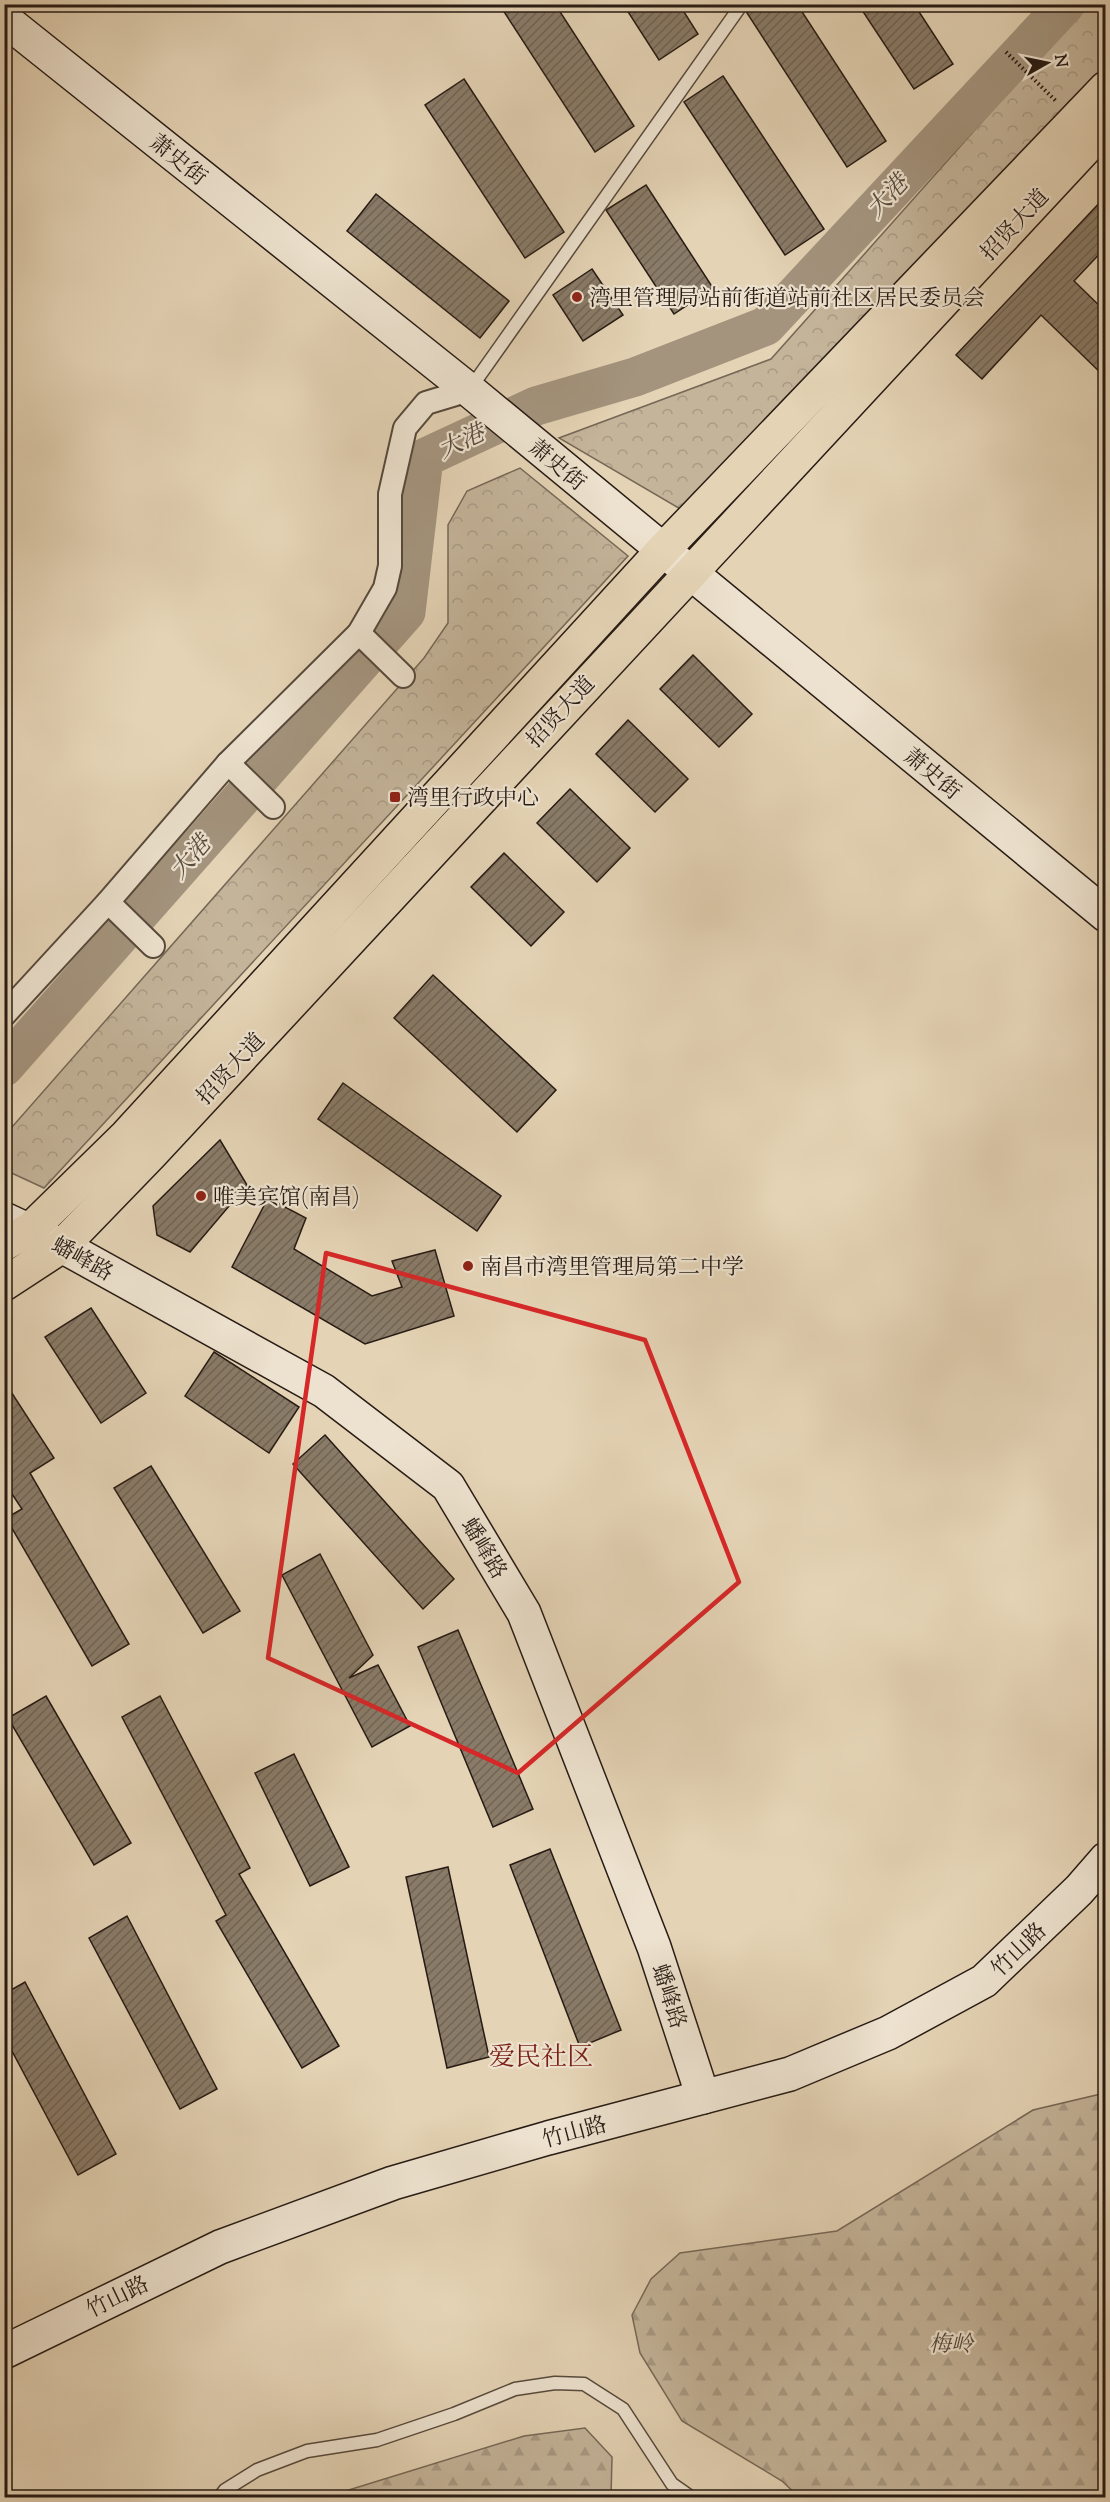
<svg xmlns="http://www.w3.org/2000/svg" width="1110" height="2502" font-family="'Sorts Mill Goudy','Noto Serif SC',serif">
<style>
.forest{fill:url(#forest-firs);stroke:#766857;stroke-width:1.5}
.park{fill:url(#park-crowns);stroke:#766857;stroke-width:1.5}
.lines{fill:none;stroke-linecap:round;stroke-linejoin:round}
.river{stroke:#a4947e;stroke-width:39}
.building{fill:url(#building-hatch);stroke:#271b14;stroke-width:1.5}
.lane-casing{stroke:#56493c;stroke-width:15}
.street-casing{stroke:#56493c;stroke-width:26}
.secondary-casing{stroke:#271b14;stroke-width:36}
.primary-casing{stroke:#271b14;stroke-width:36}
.path{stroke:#271b14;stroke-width:4;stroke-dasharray:1.5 3;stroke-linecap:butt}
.lane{stroke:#ede2cf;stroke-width:12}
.street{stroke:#ede2cf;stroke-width:22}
.secondary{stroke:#ede2cf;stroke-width:33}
.primary{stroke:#e4d3b5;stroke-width:33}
.marked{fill:none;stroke:#d62828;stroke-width:4.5;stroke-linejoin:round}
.poi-dot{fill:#8f2418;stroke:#ede2cf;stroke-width:2}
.labels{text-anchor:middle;stroke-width:4.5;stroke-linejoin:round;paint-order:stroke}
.street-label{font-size:22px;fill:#271b14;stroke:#ede2cf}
.poi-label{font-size:22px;fill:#271b14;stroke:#ede2cf;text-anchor:start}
.park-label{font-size:22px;font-style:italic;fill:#56493c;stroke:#ede2cf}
.water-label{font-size:24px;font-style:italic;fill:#594b3e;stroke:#ede2cf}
.quarter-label{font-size:26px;fill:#7a1f14;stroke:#ede2cf}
</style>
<defs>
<pattern id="forest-firs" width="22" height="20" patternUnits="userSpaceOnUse" patternTransform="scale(1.5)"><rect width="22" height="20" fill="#c4b49a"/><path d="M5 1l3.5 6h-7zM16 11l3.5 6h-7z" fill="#a89a84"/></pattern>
<pattern id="park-crowns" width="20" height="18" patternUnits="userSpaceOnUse" patternTransform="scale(1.5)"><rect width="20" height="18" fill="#c4b49a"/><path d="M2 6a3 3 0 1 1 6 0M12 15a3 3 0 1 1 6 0" fill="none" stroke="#a89a84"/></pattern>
<pattern id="building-hatch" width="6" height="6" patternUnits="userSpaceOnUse" patternTransform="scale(1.5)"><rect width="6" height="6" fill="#897b68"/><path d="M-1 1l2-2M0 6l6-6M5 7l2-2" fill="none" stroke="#706454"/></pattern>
</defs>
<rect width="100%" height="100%" fill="#e4d3b5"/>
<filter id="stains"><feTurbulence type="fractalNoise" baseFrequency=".00333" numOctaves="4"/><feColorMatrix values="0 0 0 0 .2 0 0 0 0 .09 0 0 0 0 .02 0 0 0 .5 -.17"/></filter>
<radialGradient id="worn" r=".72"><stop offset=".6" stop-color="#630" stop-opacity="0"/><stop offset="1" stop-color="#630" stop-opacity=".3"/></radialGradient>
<!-- forest -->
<g class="forest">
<polygon points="1105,2093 1105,2497 799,2497 782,2481 682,2421 640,2353 632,2315 651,2279 680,2253 837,2231 1033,2110"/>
<polygon points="585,2428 612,2457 611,2497 326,2497 524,2436"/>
</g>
<!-- park -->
<g class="park">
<polygon points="1086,5 1105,5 1105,66 682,510 559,438 771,359"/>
<polygon points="520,468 628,556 44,1188 5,1170 5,1135 424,658 448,623 448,525 467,491"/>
</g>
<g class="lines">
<!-- river -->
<polyline class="river" points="4,1067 406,612 424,458 536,406 635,377 766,326 1066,4"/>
</g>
<!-- building -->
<g class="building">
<polygon points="499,4 555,4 634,126 595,152"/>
<polygon points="623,4 679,4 698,34 659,60"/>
<polygon points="760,4 797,4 886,141 847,167 747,13"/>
<polygon points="858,4 914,4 953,64 914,89"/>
<polygon points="723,76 824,229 785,255 684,102"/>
<polygon points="464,79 564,232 525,258 425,105"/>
<polygon points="646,185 713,288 674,314 606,210"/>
<polygon points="376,194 509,301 480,338 347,231"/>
<polygon points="1106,196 1106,247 1074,281 1106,312 1106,378 1041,315 982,379 956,355"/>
<polygon points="592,269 623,315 583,341 553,295"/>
<polygon points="693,655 752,714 719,747 660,689"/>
<polygon points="628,720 688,779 655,812 596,754"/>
<polygon points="570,789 630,848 597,882 537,823"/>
<polygon points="504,853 564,912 531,946 471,887"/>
<polygon points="433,975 556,1090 517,1132 394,1018"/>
<polygon points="343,1083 501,1196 477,1231 318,1119"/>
<polygon points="220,1140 247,1185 190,1252 157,1235 153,1206"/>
<polygon points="268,1198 306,1218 294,1249 372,1296 402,1287 392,1261 435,1250 454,1316 365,1344 232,1267"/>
<polygon points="91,1308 146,1393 101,1423 45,1337"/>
<polygon points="214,1352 299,1407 269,1453 185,1396"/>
<polygon points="4,1381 54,1458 30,1473 129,1644 92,1666 6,1518 22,1509 4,1482"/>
<polygon points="325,1435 454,1579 423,1609 293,1464"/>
<polygon points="151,1466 240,1611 203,1633 114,1488"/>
<polygon points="320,1554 373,1655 349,1678 378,1665 410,1726 372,1747 282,1575"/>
<polygon points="458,1630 533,1809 493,1827 418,1647"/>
<polygon points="46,1696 131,1843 94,1865 8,1718"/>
<polygon points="160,1696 250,1868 239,1874 339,2046 302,2068 216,1921 226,1915 122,1717"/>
<polygon points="294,1754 349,1867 310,1886 255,1773"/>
<polygon points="550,1849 621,2030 580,2047 510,1865"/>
<polygon points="448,1867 489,2057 447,2068 406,1877"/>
<polygon points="127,1916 217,2089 180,2109 89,1938"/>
<polygon points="25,1982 116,2154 78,2175 4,2036 4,1994"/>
</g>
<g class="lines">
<!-- lane casing -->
<g class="lane-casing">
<g id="lane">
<polyline points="470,389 742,4"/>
<polyline points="219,2498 225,2490 257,2470 307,2451 377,2440 454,2414 515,2389 555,2383 584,2384 623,2409 672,2484 692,2498"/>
</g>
</g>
<!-- street casing -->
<g class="street-casing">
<g id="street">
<polyline points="359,633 403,676"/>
<polyline points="228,763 273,807"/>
<polyline points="108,902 153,946"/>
<polyline points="4,1015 108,902 228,763 359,633 385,588 390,566 390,494 405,428 426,403 469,390"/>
</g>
</g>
<!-- secondary casing -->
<g class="secondary-casing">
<g id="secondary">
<polyline points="4,19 469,390 1106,915"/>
<polyline points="4,1219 62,1246 324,1391 448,1486 524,1613 654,1947 703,2097"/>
<polyline points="4,2352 220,2247 393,2183 548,2138 790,2074 888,2033 984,1981 1079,1890 1106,1859"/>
</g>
</g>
<!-- primary casing -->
<g class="primary-casing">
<g id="primary">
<polyline points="4,1244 31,1229 127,1135 663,550 1106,88"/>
<polyline points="4,1284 62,1246 151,1154 1106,126"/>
</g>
</g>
<!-- path -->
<polyline class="path" points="1006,52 1057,102"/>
<!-- lane -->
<use href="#lane" class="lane"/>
<!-- street -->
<use href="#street" class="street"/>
<!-- secondary -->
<use href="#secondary" class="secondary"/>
<!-- primary -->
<use href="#primary" class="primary"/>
</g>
<!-- marked area -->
<path class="marked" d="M326,1253L645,1340L739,1582L518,1773L268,1658Z"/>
<!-- markers -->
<g class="poi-dot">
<circle cx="577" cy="297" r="6"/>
<rect x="389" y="791" width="12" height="12" rx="3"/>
<circle cx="201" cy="1196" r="6"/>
<circle cx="468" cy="1266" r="6"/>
</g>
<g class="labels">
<!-- street labels -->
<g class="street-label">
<text transform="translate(179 159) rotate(39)" y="8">萧史街</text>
<text transform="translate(1014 224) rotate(-47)" y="8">招贤大道</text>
<text transform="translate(558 464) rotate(40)" y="8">萧史街</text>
<text transform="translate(560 711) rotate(-47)" y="8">招贤大道</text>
<text transform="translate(933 773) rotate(40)" y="8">萧史街</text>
<text transform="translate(230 1068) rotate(-47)" y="8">招贤大道</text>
<text transform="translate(83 1258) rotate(29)" y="8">蟠峰路</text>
<text transform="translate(485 1548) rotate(59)" y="8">蟠峰路</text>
<text transform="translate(1018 1949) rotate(-44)" y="8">竹山路</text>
<text transform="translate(670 1996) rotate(72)" y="8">蟠峰路</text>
<text transform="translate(574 2131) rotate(-15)" y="8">竹山路</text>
<text transform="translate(117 2296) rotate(-26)" y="8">竹山路</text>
</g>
<!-- poi labels -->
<g class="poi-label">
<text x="589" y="305">湾里管理局站前街道站前社区居民委员会</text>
<text x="407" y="805">湾里行政中心</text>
<text x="213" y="1204">唯美宾馆(南昌)</text>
<text x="480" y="1274">南昌市湾里管理局第二中学</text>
</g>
<!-- park labels -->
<g class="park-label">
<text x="951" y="2351">梅岭</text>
</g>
<!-- water labels -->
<g class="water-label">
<text transform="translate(887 196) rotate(-47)" y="8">大港</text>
<text transform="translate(461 441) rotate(-25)" y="8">大港</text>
<text transform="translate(190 857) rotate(-49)" y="8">大港</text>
</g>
<!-- quarter labels -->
<g class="quarter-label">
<text x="541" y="2065">爱民社区</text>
</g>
</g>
<!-- margin -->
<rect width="1110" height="2502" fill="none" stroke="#e4d3b5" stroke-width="24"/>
<rect x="6" y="6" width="1098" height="2490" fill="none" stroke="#271b14" stroke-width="3"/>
<rect x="12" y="12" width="1086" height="2478" fill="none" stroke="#271b14" stroke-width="1.5"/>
<!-- north arrow -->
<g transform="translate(1047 63) rotate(81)" stroke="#ede2cf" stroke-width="4.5" paint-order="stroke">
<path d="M0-4.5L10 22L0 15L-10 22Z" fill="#271b14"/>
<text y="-9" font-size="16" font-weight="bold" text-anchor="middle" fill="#271b14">N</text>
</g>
<rect width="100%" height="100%" filter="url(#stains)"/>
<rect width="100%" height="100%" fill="url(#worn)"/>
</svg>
